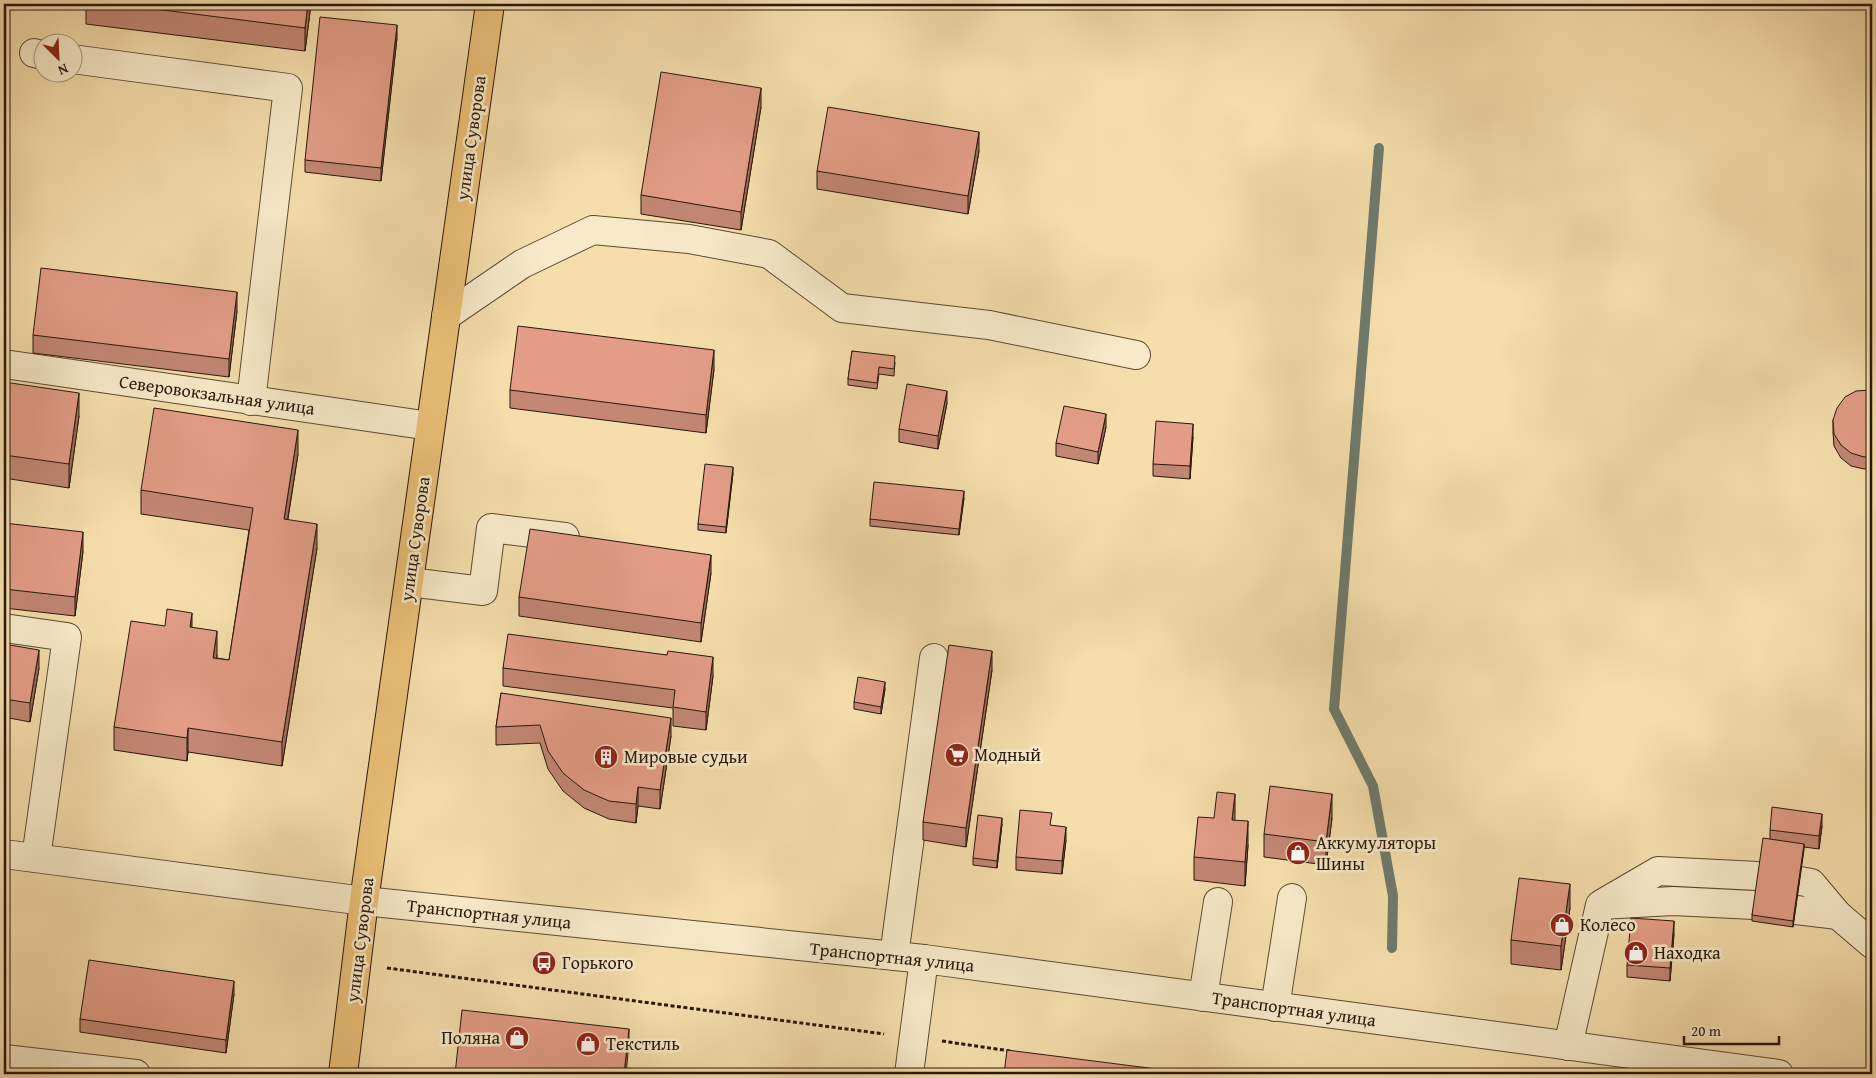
<svg xmlns="http://www.w3.org/2000/svg" width="1876" height="1078" font-family="'Gentium Book Plus',serif">
<style>
.lines{fill:none;stroke-linecap:round;stroke-linejoin:round}
.stream{stroke:#6e7a6c;stroke-width:10}
.minor-casing{stroke:#5b4933;stroke-width:30}
.major-casing{stroke:#28170b;stroke-width:30}
.path{stroke:#28170b;stroke-width:3;stroke-dasharray:4 2.5;stroke-linecap:butt}
.minor{stroke:#f8eac9;stroke-width:28}
.major{stroke:#eabf76;stroke-width:28}
.wall{fill:#c38774;stroke:#28170b}
.shaded-wall{fill:#9f6e5e;stroke:#28170b}
.building{fill:#e39d87;stroke:#28170b}
.labels{text-anchor:middle;stroke-width:5;stroke-linejoin:round;paint-order:stroke}
.street-label{font-size:18px;fill:#28170b;stroke:#f8eac9}
.poi-label{font-size:18px;fill:#28170b;stroke:#f8eac9;text-anchor:start}
</style>
<rect width="100%" height="100%" fill="#f5deac"/>
<filter id="stains"><feTurbulence type="fractalNoise" baseFrequency=".004" numOctaves="4"/><feColorMatrix values="0 0 0 0 .2 0 0 0 0 .09 0 0 0 0 .02 0 0 0 .5 -.17"/></filter>
<radialGradient id="worn" r=".72"><stop offset=".6" stop-color="#630" stop-opacity="0"/><stop offset="1" stop-color="#630" stop-opacity=".3"/></radialGradient>
<g class="lines">
<!-- stream -->
<polyline class="stream" points="1379,148 1334,709 1373,786 1393,896 1392,948"/>
<!-- minor casing -->
<g class="minor-casing">
<g id="minor">
<polyline points="34,53 42,55"/>
<polyline points="72,59 288,88 251,401"/>
<polyline points="446,316 522,264 593,230 689,239 769,254 842,308 989,325 1136,355"/>
<polyline points="4,364 430,426"/>
<polyline points="409,582 483,591 491,528 565,537"/>
<polyline points="4,628 67,637 36,858"/>
<polyline points="4,854 364,901 924,959 1779,1074"/>
<polyline points="1800,881 1811,883 1838,915"/>
<polyline points="1603,903 1658,871 1758,876"/>
<polyline points="1796,910 1838,915 1872,944"/>
<polyline points="894,956 934,658"/>
<polyline points="1203,997 1218,902"/>
<polyline points="1275,1007 1292,898"/>
<polyline points="1568,1046 1600,905 1673,901 1754,905"/>
<polyline points="4,1059 136,1074"/>
<polyline points="909,1074 924,959"/>
</g>
</g>
<!-- major casing -->
<g class="major-casing">
<polyline id="major" points="343,1074 364,901 490,4"/>
</g>
<!-- path -->
<g class="path">
<polyline points="387,968 884,1034"/>
<polyline points="942,1041 1010,1051"/>
</g>
<!-- minor -->
<use href="#minor" class="minor"/>
<!-- major -->
<use href="#major" class="major"/>
</g>
<!-- wall -->
<g class="wall">
<polygon points="86,4 311,4 305,51 86,24"/>
<polygon points="397,38 381,181 305,172 305,160"/>
<polygon points="761,107 741,230 641,214 641,195"/>
<polygon points="979,151 968,214 817,189 817,171"/>
<polygon points="237,311 229,377 33,353 33,335"/>
<polygon points="852,351 895,362 894,376 879,374 877,389 848,385 848,379"/>
<polygon points="714,369 706,433 510,408 510,390"/>
<polygon points="4,382 79,416 69,488 4,478"/>
<polygon points="1872,391 1872,468 1864,469 1851,466 1841,458 1834,446 1833,433 1833,420"/>
<polygon points="947,403 938,449 899,442 899,429"/>
<polygon points="1106,427 1098,464 1056,456 1056,443"/>
<polygon points="1193,437 1190,479 1153,476 1153,464"/>
<polygon points="298,454 288,519 317,548 282,766 188,752 187,761 114,750 114,727 165,626 192,627 217,655 217,658 229,660 249,530 141,514 141,490"/>
<polygon points="733,473 726,533 698,530 698,524"/>
<polygon points="964,498 959,535 870,526 870,519"/>
<polygon points="4,523 83,551 75,616 4,608"/>
<polygon points="711,573 701,642 519,616 519,597"/>
<polygon points="4,644 39,668 30,722 4,717"/>
<polygon points="667,655 713,676 706,730 673,726 673,708 503,686 503,668"/>
<polygon points="992,670 966,847 923,840 923,822"/>
<polygon points="885,689 881,714 854,709 854,702"/>
<polygon points="501,693 671,736 660,809 638,806 636,823 609,819 584,808 563,791 548,769 540,743 496,745 496,727"/>
<polygon points="1332,818 1326,865 1264,857 1264,834"/>
<polygon points="1234,820 1248,845 1245,886 1194,880 1194,857"/>
<polygon points="1002,824 997,868 973,865 973,858"/>
<polygon points="1052,826 1066,840 1062,874 1016,870 1016,857"/>
<polygon points="1822,826 1819,849 1804,847 1793,927 1752,921 1752,915 1770,839 1770,830"/>
<polygon points="1570,908 1561,970 1511,964 1511,940"/>
<polygon points="1674,934 1670,981 1627,977 1627,965"/>
<polygon points="234,994 226,1053 80,1032 80,1019"/>
</g>
<!-- shaded-wall -->
<g class="shaded-wall">
<polygon points="308,4 311,4 305,51 305,28"/>
<polygon points="397,25 397,38 381,181 381,168"/>
<polygon points="761,88 761,107 741,230 741,212"/>
<polygon points="979,132 979,151 968,214 968,196"/>
<polygon points="237,292 237,311 229,377 229,359"/>
<polygon points="714,350 714,369 706,433 706,415"/>
<polygon points="947,391 947,403 938,449 938,436"/>
<polygon points="79,393 79,416 69,488 69,464"/>
<polygon points="1106,414 1106,427 1098,464 1098,452"/>
<polygon points="1193,424 1193,437 1190,479 1190,466"/>
<polygon points="298,430 298,454 284,542 284,519"/>
<polygon points="733,467 733,473 726,533 726,527"/>
<polygon points="964,491 964,498 959,535 959,529"/>
<polygon points="317,524 317,548 282,766 282,742"/>
<polygon points="83,532 83,551 75,616 75,597"/>
<polygon points="711,555 711,573 701,642 701,623"/>
<polygon points="192,613 192,637 190,627"/>
<polygon points="217,631 217,655 213,681 213,658"/>
<polygon points="39,650 39,668 30,722 30,703"/>
<polygon points="992,651 992,670 966,847 966,828"/>
<polygon points="713,657 713,676 706,730 706,712"/>
<polygon points="885,682 885,689 881,714 881,707"/>
<polygon points="671,718 671,736 660,809 660,790"/>
<polygon points="188,728 188,752 187,761 187,738"/>
<polygon points="638,787 638,806 636,823 636,804"/>
<polygon points="1235,794 1235,818 1232,843 1232,820"/>
<polygon points="1332,794 1332,818 1326,865 1326,842"/>
<polygon points="1822,814 1822,826 1819,849 1819,836"/>
<polygon points="1002,818 1002,824 997,868 997,861"/>
<polygon points="1248,821 1248,845 1245,886 1245,862"/>
<polygon points="1066,827 1066,840 1062,874 1062,861"/>
<polygon points="1804,844 1804,850 1793,927 1793,921"/>
<polygon points="1570,884 1570,908 1561,970 1561,946"/>
<polygon points="1674,921 1674,934 1670,981 1670,968"/>
<polygon points="234,981 234,994 226,1053 226,1040"/>
<polygon points="629,1029 629,1042 626,1074 624,1074"/>
</g>
<!-- building -->
<g class="building">
<polygon points="115,4 308,4 305,28"/>
<polygon points="320,17 397,25 381,168 305,160"/>
<polygon points="661,72 761,88 741,212 641,195"/>
<polygon points="828,107 979,132 968,196 817,171"/>
<polygon points="41,268 237,292 229,359 33,335"/>
<polygon points="518,326 714,350 706,415 510,390"/>
<polygon points="852,351 895,356 894,369 879,367 877,383 848,379"/>
<polygon points="4,382 79,393 69,464 4,455"/>
<polygon points="907,384 947,391 938,436 899,429"/>
<polygon points="1870,390 1872,391 1872,456 1864,457 1851,453 1841,445 1834,434 1833,420 1837,408 1845,397 1856,391"/>
<polygon points="1064,406 1106,414 1098,452 1056,443"/>
<polygon points="154,408 298,430 284,519 317,524 282,742 188,728 187,738 114,727 131,621 165,626 167,609 192,613 190,627 217,631 213,658 229,660 253,508 141,490"/>
<polygon points="1156,421 1193,424 1190,466 1153,464"/>
<polygon points="705,464 733,467 726,527 698,524"/>
<polygon points="874,482 964,491 959,529 870,519"/>
<polygon points="4,523 83,532 75,597 4,589"/>
<polygon points="530,529 711,555 701,623 519,597"/>
<polygon points="508,634 667,655 668,651 713,657 706,712 673,707 675,690 503,668"/>
<polygon points="4,644 39,650 30,703 4,699"/>
<polygon points="949,645 992,651 966,828 923,822"/>
<polygon points="858,677 885,682 881,707 854,702"/>
<polygon points="501,693 671,718 660,790 638,787 636,804 609,801 584,790 563,773 548,751 540,725 496,727"/>
<polygon points="1270,786 1332,794 1326,842 1264,834"/>
<polygon points="1217,792 1235,794 1232,820 1248,821 1245,862 1194,857 1198,817 1214,818"/>
<polygon points="1772,807 1822,814 1819,836 1770,830"/>
<polygon points="1020,810 1052,813 1050,825 1066,827 1062,861 1016,857"/>
<polygon points="978,815 1002,818 997,861 973,858"/>
<polygon points="1763,838 1804,844 1793,921 1752,915"/>
<polygon points="1519,878 1570,884 1561,946 1511,940"/>
<polygon points="1631,918 1674,921 1670,968 1627,965"/>
<polygon points="89,960 234,981 226,1040 80,1019"/>
<polygon points="462,1010 629,1029 624,1074 455,1074"/>
<polygon points="1007,1050 1196,1074 1004,1074"/>
</g>
<!-- icons -->
<defs>
<g id="supermarket-disc" transform="scale(1.25)"><circle r="9.5" fill="#8f2418" stroke="#f8eac9"/><path d="M-6-5.5h2.5l.6 2H6L4.5 2H-2.5L-4.4-4H-6ZM-1.5 3.2a1.3 1.3 0 1 0 .1 0ZM3 3.2a1.3 1.3 0 1 0 .1 0Z" fill="#fff"/></g>
<g id="building-disc" transform="scale(1.25)"><circle r="9.5" fill="#8f2418" stroke="#f8eac9"/><path d="M-4-6H4V6H1V3H-1V6H-4ZM-2.5-4.3h1.7v1.8h-1.7ZM.8-4.3h1.7v1.8H.8ZM-2.5-1h1.7V.8h-1.7ZM.8-1h1.7V.8H.8Z" fill="#fff"/></g>
<g id="shop-disc" transform="scale(1.25)"><circle r="9.5" fill="#8f2418" stroke="#f8eac9"/><path d="M-5-2.5h2.3a2.7 3.5 0 0 1 5.4 0H5L5.5 6h-11ZM-1.5-2.5h3a1.5 2.3 0 0 0-3 0Z" fill="#fff"/></g>
<g id="bus-disc" transform="scale(1.25)"><circle r="9.5" fill="#8f2418" stroke="#f8eac9"/><path d="M-5-6H5V4H4V6H2V4H-2V6H-4V4H-5ZM-3.5-4V0h7V-4ZM-3.5 1.2v1.5H-2V1.2ZM2 1.2v1.5H3.5V1.2Z" fill="#fff"/></g>
</defs>
<g fill-rule="evenodd">
<use href="#supermarket-disc" x="957" y="755"/>
<use href="#building-disc" x="606" y="757"/>
<use href="#shop-disc" x="1298" y="853"/>
<use href="#shop-disc" x="1562" y="925"/>
<use href="#shop-disc" x="1636" y="953"/>
<use href="#bus-disc" x="544" y="963"/>
<use href="#shop-disc" x="517" y="1038"/>
<use href="#shop-disc" x="588" y="1044"/>
</g>
<g class="labels">
<!-- street labels -->
<g class="street-label">
<text transform="translate(471 138) rotate(-82)" y="6">улица Суворова</text>
<text transform="translate(217 395) rotate(8)" y="6">Северовокзальная улица</text>
<text transform="translate(415 539) rotate(-82)" y="6">улица Суворова</text>
<text transform="translate(489 914) rotate(6)" y="6">Транспортная улица</text>
<text transform="translate(360 940) rotate(-83)" y="6">улица Суворова</text>
<text transform="translate(892 957) rotate(6)" y="6">Транспортная улица</text>
<text transform="translate(1294 1009) rotate(8)" y="6">Транспортная улица</text>
</g>
<!-- poi labels -->
<g class="poi-label">
<text x="974" y="761">Модный</text>
<text x="624" y="763">Мировые судьи</text>
<text x="1316" y="849">Аккумуляторы<tspan x="1316" dy="21">Шины</tspan></text>
<text x="1580" y="931">Колесо</text>
<text x="1654" y="959">Находка</text>
<text x="562" y="969">Горького</text>
<text x="500" y="1044" text-anchor="end">Поляна</text>
<text x="606" y="1050">Текстиль</text>
</g>
</g>
<!-- margin -->
<rect width="1876" height="1078" fill="none" stroke="#f5deac" stroke-width="20"/>
<rect x="5" y="5" width="1866" height="1068" fill="none" stroke="#28170b" stroke-width="2.5"/>
<rect x="10" y="10" width="1856" height="1058" fill="none" stroke="#28170b"/>
<!-- north arrow -->
<g transform="translate(58 58) rotate(156)"><circle r="24" fill="#f8eac9" stroke="#a5967d"/>
<path d="M0-4L9 19L0 12L-9 19Z" fill="#8f2418"/>
<text y="-8" font-size="14" font-weight="bold" text-anchor="middle" fill="#28170b">N</text>
</g>
<!-- scale -->
<path d="M1684 1036v8h95v-8" fill="none" stroke="#28170b" stroke-width="2.5"/>
<text x="1691" y="1036" font-size="15" fill="#28170b" stroke="#f8eac9" stroke-width="4" paint-order="stroke">20 m</text>
<rect width="100%" height="100%" filter="url(#stains)"/>
<rect width="100%" height="100%" fill="url(#worn)"/>
</svg>
